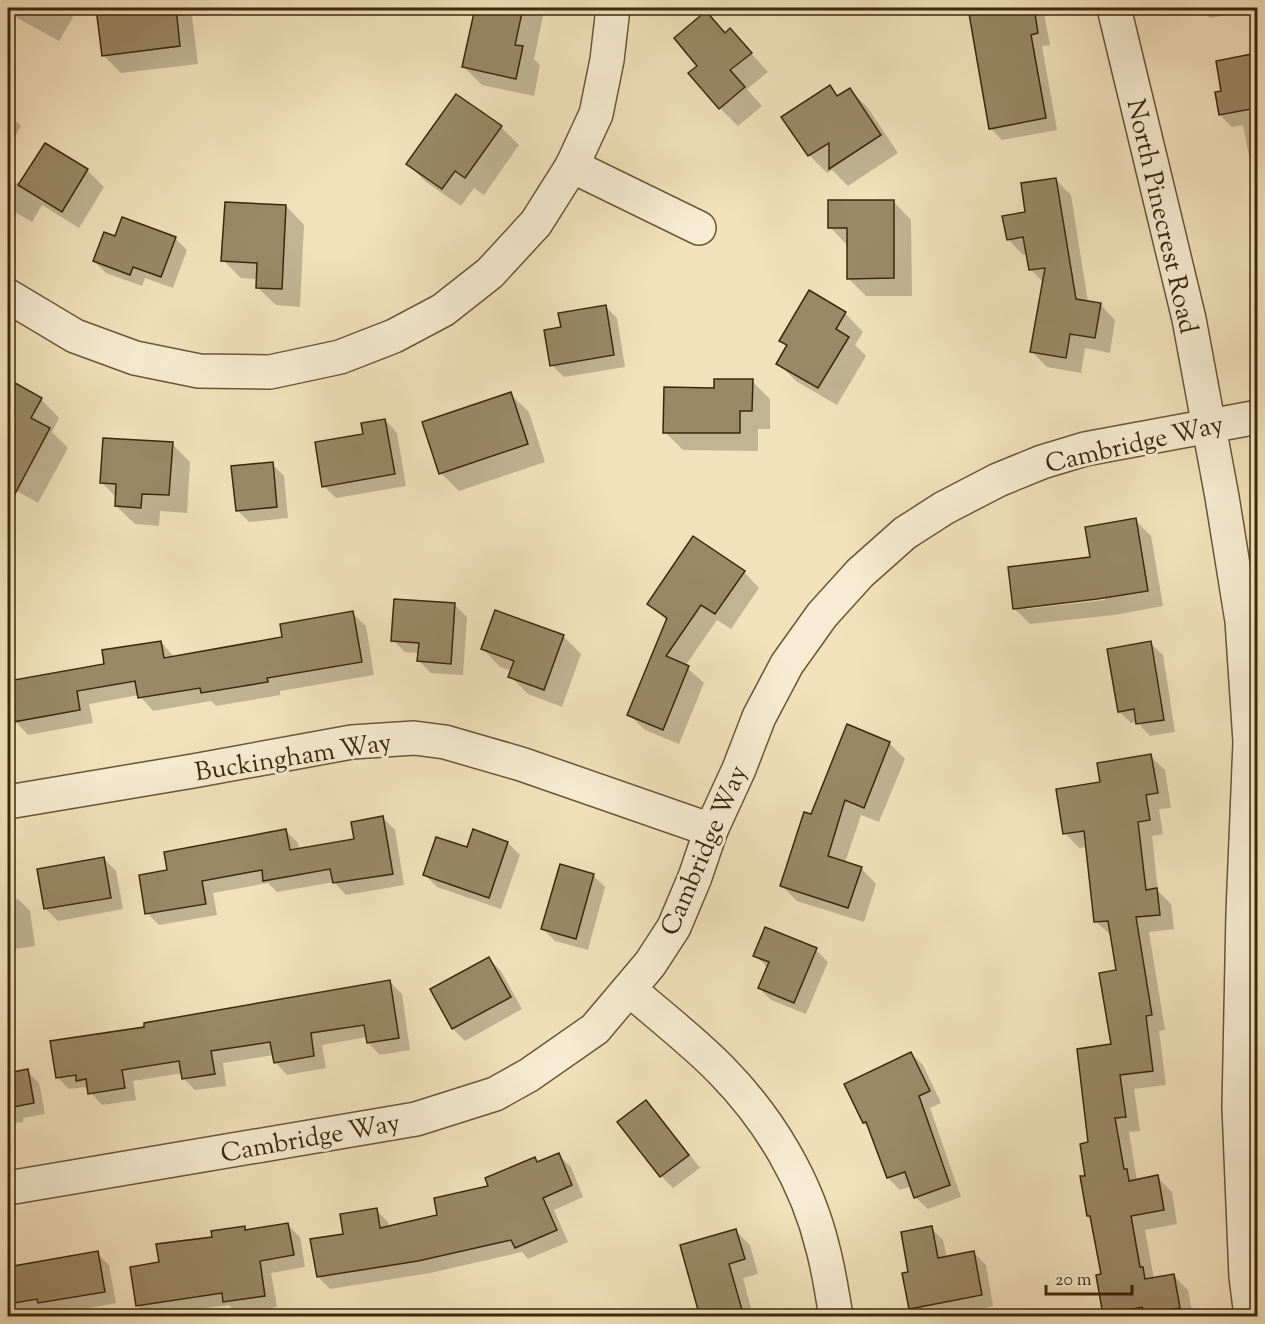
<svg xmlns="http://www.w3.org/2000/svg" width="1265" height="1324" font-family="'Sorts Mill Goudy',serif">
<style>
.shadow{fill:#0003;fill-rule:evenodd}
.building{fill:#9a8967;stroke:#3b280b;stroke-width:1.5}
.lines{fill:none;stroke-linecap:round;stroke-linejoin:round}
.minor-casing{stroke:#695637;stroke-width:36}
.minor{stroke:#f7ecd3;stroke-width:33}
.labels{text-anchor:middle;stroke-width:6;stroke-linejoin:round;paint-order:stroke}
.street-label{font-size:26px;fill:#3b280b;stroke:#f7ecd3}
</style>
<rect width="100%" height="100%" fill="#f2e2bb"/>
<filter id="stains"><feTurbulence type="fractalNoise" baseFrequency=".00333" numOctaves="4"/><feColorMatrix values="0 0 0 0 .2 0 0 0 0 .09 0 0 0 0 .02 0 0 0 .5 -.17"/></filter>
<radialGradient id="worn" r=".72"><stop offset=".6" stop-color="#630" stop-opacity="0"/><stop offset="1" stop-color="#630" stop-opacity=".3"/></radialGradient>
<!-- shadow -->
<g class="shadow">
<polygon points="8,8 64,8 73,17 59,41 8,13"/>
<polygon points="97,8 184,8 192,16 198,64 121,73 103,55"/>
<polygon points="477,8 534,8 543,16 534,59 540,65 534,96 482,85 464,67"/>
<polygon points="970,8 1039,8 1044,13 1050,45 1042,46 1057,130 1002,140 990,128"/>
<polygon points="1199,8 1258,8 1258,10 1210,18"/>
<polygon points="706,13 726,33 730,30 768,72 747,89 762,106 738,126 720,108 699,66"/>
<polygon points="1258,55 1258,203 1243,125 1232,127 1220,115 1223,92 1218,62"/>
<polygon points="830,87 839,97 850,90 868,108 898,153 848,186 832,170 827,173 809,155"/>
<polygon points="8,113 21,126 8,149"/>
<polygon points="501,127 519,145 484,195 474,188 461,206 426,182 408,164"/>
<polygon points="45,145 87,170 104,187 79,228 42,205 32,222 8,208 8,177 20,185"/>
<polygon points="1055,179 1071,195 1088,302 1100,304 1115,320 1110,353 1085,348 1081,373 1047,367 1032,352 1044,283 1030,269 1028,254 1023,255 1008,239"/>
<polygon points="893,201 911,220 912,296 866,296 848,278 848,246 830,227"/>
<polygon points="286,206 304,225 300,307 276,305 257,287 258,279 241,278 223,260"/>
<polygon points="116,238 175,238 187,250 173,288 145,278 142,286 106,273 94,261"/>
<polygon points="605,306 617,318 625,367 564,377 552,365"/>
<polygon points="845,313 863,332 855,345 866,356 837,405 796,381 778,363 787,347 781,341"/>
<polygon points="8,381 41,399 59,418 52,432 68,448 38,503 8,486"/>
<polygon points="752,381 770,399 770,429 758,429 758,451 683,450 665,432 715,389"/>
<polygon points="510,394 529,412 545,462 459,491 441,473"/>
<polygon points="385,420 397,433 406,486 336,498 324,486"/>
<polygon points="172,444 190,462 187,513 160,511 159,526 135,524 116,506 117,498 101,482"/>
<polygon points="272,464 284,476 288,518 249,522 237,510"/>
<path d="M1135,520L1151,536L1163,606L1114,615L1030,624L1014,608L1092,558ZM1105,597V600L1026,609V606Z"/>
<polygon points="744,572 759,588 731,629 717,620 685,666 704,683 679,744 645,730 629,715 667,621 649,604"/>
<polygon points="455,605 467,617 463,675 431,673 419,661 419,653 405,652 393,640"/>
<polygon points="352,613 366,626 374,675 280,691 280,695 216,706 211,701 153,711 139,695 89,704 93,723 28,735 15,721 14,718 8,719 8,683 106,666 161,642 175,658 284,638"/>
<polygon points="563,636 581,654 562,707 528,694 510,676 512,671 500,667 482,648"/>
<polygon points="1150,643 1163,655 1175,732 1150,736 1137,722 1131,723 1119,711"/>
<polygon points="889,743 905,759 879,822 861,815 845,863 861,868 876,884 864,922 797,901 782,886 812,816"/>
<polygon points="1150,756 1165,770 1171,808 1159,809 1163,834 1152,836 1158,891 1171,904 1174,929 1149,932 1165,1030 1159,1031 1166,1085 1134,1089 1140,1131 1129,1132 1137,1181 1157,1177 1172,1192 1177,1224 1145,1230 1154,1279 1173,1275 1188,1290 1193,1316 1105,1316 1098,1276 1103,1275 1093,1219 1089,1215 1087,1177 1090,1144 1112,1046 1117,971 1112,936 1096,922 1087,847 1079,848 1065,833 1102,784"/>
<polygon points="383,818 395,830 404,885 346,895 334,882 277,892 268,883 213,893 217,915 159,925 147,913 169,871 286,831 298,843 299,850 356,840"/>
<polygon points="508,843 520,855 501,909 437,887 425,875 468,849"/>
<polygon points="104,859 116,871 123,909 58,921 46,909 39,870"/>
<polygon points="593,875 605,887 588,950 555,941 543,929"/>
<polygon points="18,899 30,911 35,946 8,950 8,900"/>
<polygon points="816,950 828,962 806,1014 771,1000 759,988 768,968 755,955"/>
<polygon points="489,959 501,971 522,1009 465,1041 453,1029 432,990"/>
<polygon points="390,982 402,994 410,1050 380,1055 368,1043 367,1037 322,1045 326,1068 287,1075 275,1062 274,1055 223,1063 226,1086 195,1090 183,1078 183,1073 133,1081 136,1100 102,1105 85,1087 69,1089 57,1077 146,1028"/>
<polygon points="911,1053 923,1065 941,1103 930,1108 961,1197 928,1209 915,1197 912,1186 900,1190 888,1178 871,1130 864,1123"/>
<polygon points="27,1071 39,1083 45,1114 23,1118 23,1122 8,1124 8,1075"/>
<polygon points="646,1102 658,1114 700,1168 673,1188 661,1176"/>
<polygon points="559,1155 571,1167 583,1197 554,1210 568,1242 528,1259 522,1252 430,1273 330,1289 318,1277 344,1235 376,1210 388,1222 389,1228 439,1217 535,1158 539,1163"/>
<polygon points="288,1225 300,1237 305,1267 271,1273 277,1307 237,1314 229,1305 148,1316 138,1306 132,1268 160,1264 244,1227 248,1231"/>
<polygon points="931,1228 943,1240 947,1258 974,1253 986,1265 993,1306 981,1309 982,1316 914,1316 910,1308 910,1273"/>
<polygon points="736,1231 750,1245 758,1274 743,1278 753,1316 707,1316"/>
<polygon points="97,1253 109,1265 116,1303 52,1315 47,1310 8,1316 8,1269"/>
</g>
<!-- building -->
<g class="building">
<polygon points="96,8 176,8 180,46 102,56"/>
<polygon points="475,8 523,8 515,45 523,46 516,79 462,67"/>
<polygon points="968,8 1034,8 1038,33 1031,35 1046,118 989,129"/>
<polygon points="706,11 725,33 730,28 752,53 730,70 745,87 719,109 688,73 697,66 674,38"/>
<polygon points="1257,53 1257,108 1219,115 1215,92 1221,91 1216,61"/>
<polygon points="830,85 837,96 850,88 881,135 829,169 829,143 808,156 781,117"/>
<polygon points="456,94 502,126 465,178 455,171 442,189 406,164"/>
<polygon points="45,143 88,169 62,212 18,185"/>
<polygon points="1056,178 1076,299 1101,303 1095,338 1070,334 1066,358 1030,352 1045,268 1029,270 1023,237 1007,240 1002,216 1025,212 1021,183"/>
<polygon points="828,200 894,200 894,278 847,279 847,228 828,228"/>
<polygon points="225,202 286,205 282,289 256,288 257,263 221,261"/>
<polygon points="122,217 176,237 161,277 133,267 130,275 93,261 104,232 115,236"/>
<polygon points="809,290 846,312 836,329 849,337 818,388 776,364 787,345 779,341"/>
<polygon points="606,305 614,355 550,366 544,330 561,327 558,313"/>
<polygon points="8,379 42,398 31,418 50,428 8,507"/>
<polygon points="714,379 753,379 752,411 740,411 740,433 663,433 664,387 714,388"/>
<polygon points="511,392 528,444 439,474 422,422"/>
<polygon points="385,419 395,474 322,487 315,442 363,434 361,423"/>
<polygon points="103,438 173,442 169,495 142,494 141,508 115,506 116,484 100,483"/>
<polygon points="273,462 277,507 236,511 231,466"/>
<polygon points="1136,518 1148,591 1097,599 1013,609 1008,567 1090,557 1085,527"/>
<polygon points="693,536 745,571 715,614 701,605 666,656 689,666 663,730 627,715 667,618 647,604"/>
<polygon points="394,599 455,603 451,664 417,661 419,643 391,641"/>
<polygon points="495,610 564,635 544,690 508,677 514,661 481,649"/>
<polygon points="353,611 362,662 267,678 268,682 201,693 200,688 138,698 135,681 77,691 80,710 13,722 8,681 104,664 102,650 161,641 164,658 282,637 280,624"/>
<polygon points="1151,641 1164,720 1136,724 1134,709 1118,712 1107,649"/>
<polygon points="847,724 890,742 864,808 845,800 828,856 862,867 848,908 780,886 804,812 811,814"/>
<polygon points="1151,754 1158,793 1146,795 1150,820 1138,822 1146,890 1157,888 1160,915 1136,917 1152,1015 1146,1016 1153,1071 1120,1075 1126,1117 1115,1118 1124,1169 1127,1169 1129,1181 1158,1175 1164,1210 1131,1216 1140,1267 1143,1267 1145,1279 1174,1274 1180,1308 1144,1314 1142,1307 1103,1315 1096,1275 1101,1274 1090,1216 1087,1216 1080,1176 1085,1176 1080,1144 1088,1142 1077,1049 1111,1044 1099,973 1116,970 1108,921 1094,922 1084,831 1063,834 1056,789 1100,782 1097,763"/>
<polygon points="383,816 393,874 333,883 330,869 263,881 262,870 202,881 206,904 145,914 139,875 167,870 164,852 286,829 290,850 354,839 351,822"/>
<polygon points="473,829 508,842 489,898 423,875 436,837 467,847"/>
<polygon points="104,857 111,898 44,909 37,869"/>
<polygon points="560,864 594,874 576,939 541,929"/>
<polygon points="765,927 817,948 794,1003 758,988 769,962 753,956"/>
<polygon points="489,957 511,997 452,1029 430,989"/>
<polygon points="390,980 399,1038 367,1043 364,1025 311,1033 314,1056 274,1063 270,1042 211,1051 215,1074 182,1079 179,1061 122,1070 125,1088 88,1094 86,1079 76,1081 76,1075 56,1078 50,1041 144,1027 144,1023"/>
<polygon points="911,1052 930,1091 919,1096 950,1185 914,1198 905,1172 887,1178 866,1122 863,1123 844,1084"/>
<polygon points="28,1069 34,1103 8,1108 8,1073"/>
<polygon points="646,1100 689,1155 660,1177 617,1122"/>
<polygon points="559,1153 572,1185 543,1198 557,1230 515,1248 511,1240 418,1261 317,1277 310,1239 343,1234 340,1214 377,1208 380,1228 437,1215 434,1198 488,1186 485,1178 535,1157 537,1162"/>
<polygon points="288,1223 294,1255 260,1261 265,1296 223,1302 222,1293 136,1306 130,1267 159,1262 156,1244 212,1237 211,1231 245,1226 245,1230"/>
<polygon points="932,1226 938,1258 974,1251 982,1295 909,1309 902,1273 908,1272 901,1232"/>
<polygon points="736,1229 745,1259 729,1264 744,1317 700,1317 680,1245"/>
<polygon points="98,1251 105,1292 38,1303 37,1299 8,1304 8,1267"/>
</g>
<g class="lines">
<!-- minor casing -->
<g class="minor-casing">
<g id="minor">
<polyline points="1114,8 1189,319 1222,497 1242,621 1250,742 1243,913 1239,1107 1246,1277 1251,1316"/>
<polyline points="572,166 699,228"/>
<polyline points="8,296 75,336 135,358 199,371 270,372 340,357 394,336 443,310 490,273 536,223 572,166 596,114 607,60 613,8"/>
<polyline points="8,802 193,771 352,742 414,738 445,742 521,764 711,830"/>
<path d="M629,989C660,1016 694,1042 722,1071C770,1120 807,1182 823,1249C829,1271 832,1294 836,1316"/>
<polyline points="8,1188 416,1119 495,1094 529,1075 595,1029 650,964 674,927 695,877 711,830 739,769 759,717 787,664 822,615 860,573 905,533 944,508 998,480 1042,462 1085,449 1258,417"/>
</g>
</g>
<!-- minor -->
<use href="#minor" class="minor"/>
</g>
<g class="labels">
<!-- street labels -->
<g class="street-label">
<text transform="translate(1163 216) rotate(77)" y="9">North Pinecrest Road</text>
<text transform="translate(1134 443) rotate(-13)" y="9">Cambridge Way</text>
<text transform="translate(293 756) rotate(-9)" y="9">Buckingham Way</text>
<text transform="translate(703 850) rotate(-67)" y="9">Cambridge Way</text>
<text transform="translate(310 1137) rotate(-10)" y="9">Cambridge Way</text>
</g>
</g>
<!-- margin -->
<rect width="1265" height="1324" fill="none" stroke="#f2e2bb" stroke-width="30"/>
<rect x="9" y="9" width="1247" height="1306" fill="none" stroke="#3b280b" stroke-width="3"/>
<rect x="15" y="15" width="1235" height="1294" fill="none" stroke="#3b280b" stroke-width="1.5"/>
<!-- scale -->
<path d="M1046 1285v9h86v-9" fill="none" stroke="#3b280b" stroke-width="3"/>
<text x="1055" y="1285" font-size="18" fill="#3b280b" stroke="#f7ecd3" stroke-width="4.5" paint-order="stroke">20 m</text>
<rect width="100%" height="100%" filter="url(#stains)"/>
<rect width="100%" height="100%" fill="url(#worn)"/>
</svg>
